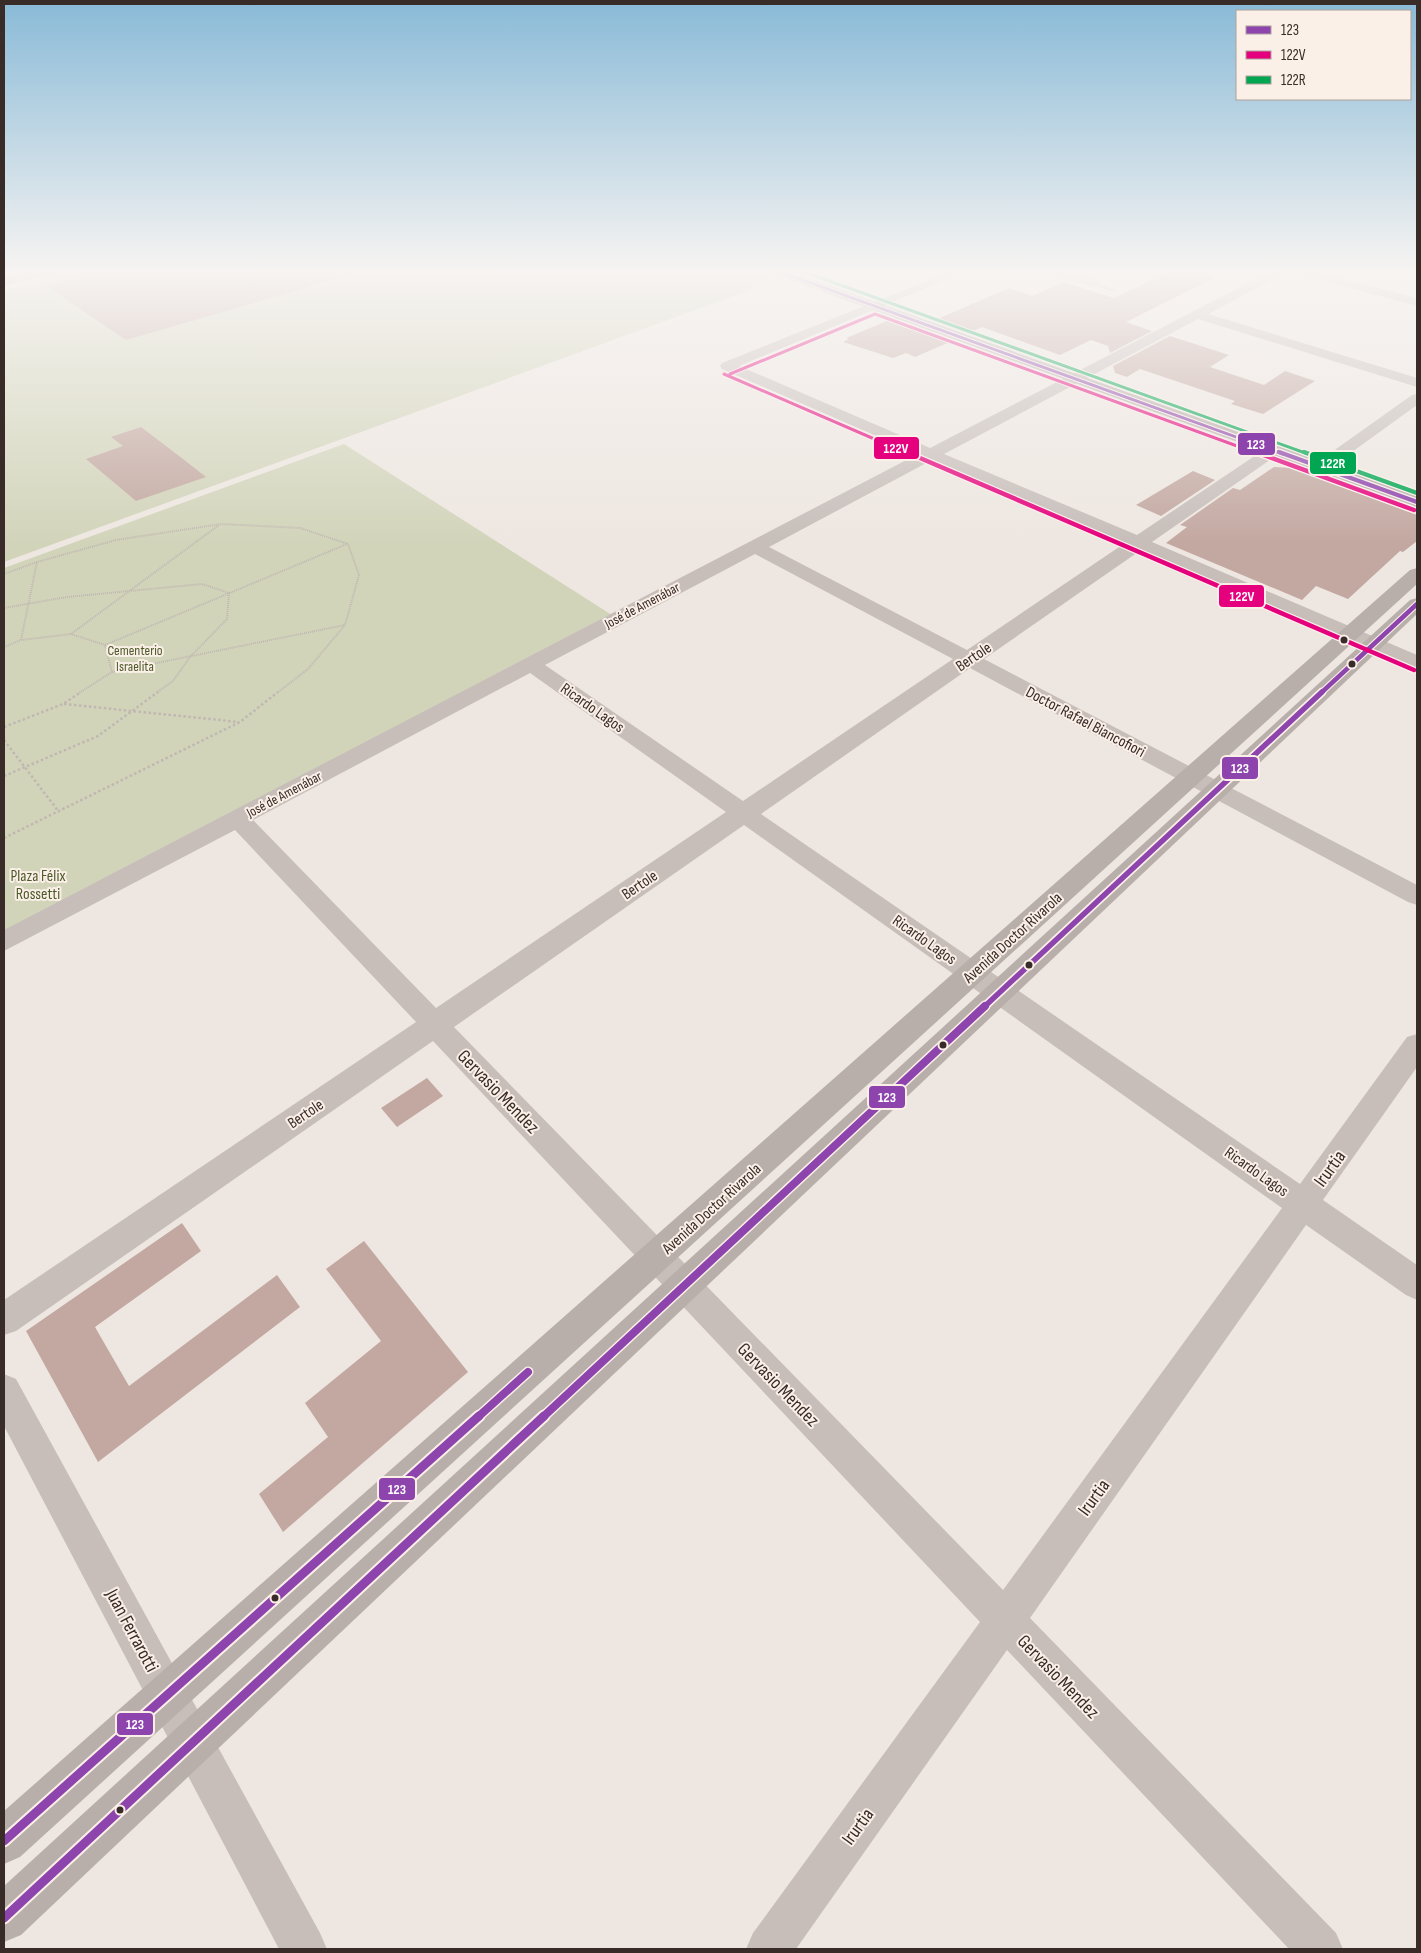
<svg xmlns="http://www.w3.org/2000/svg" width="1421" height="1953" font-family="'Sofia Sans Condensed',sans-serif">
<style>
.green{fill:#d2d4ba}
.building{fill:#c3a8a1}
.lines{fill:none;stroke-linecap:round;stroke-linejoin:round}
.path-far1{stroke:#c0b7b2;stroke-width:2;stroke-dasharray:1 1;stroke-linecap:butt}
.path{stroke:#c0b7b2;stroke-width:2.5;stroke-dasharray:2.5 2.5;stroke-linecap:butt}
.lane{fill:#c7beba;fill-rule:evenodd}
.street{fill:#c7beba;fill-rule:evenodd}
.secondary{fill:#b8aeaa;fill-rule:evenodd}
.bus-1-far4-casing{stroke:#fbf0e8;stroke-width:5}
.bus-1-far3-casing{stroke:#fbf0e8;stroke-width:7}
.bus-1-far2-casing{stroke:#fbf0e8;stroke-width:9}
.bus-1-far1-casing{stroke:#fbf0e8;stroke-width:11}
.bus-1-casing{stroke:#fbf0e8;stroke-width:13}
.bus-2-far1-casing{stroke:#fbf0e8;stroke-width:5}
.bus-2-casing{stroke:#fbf0e8;stroke-width:7}
.bus-3-far1-casing{stroke:#fbf0e8;stroke-width:5}
.bus-3-casing{stroke:#fbf0e8;stroke-width:7}
.bus-1-far4{stroke:#8e44ad;stroke-width:3}
.bus-1-far3{stroke:#8e44ad;stroke-width:4.5}
.bus-1-far2{stroke:#8e44ad;stroke-width:5.5}
.bus-1-far1{stroke:#8e44ad;stroke-width:8}
.bus-1{stroke:#8e44ad;stroke-width:9}
.bus-2-far1{stroke:#e5007d;stroke-width:3}
.bus-2{stroke:#e5007d;stroke-width:4.5}
.bus-3-far1{stroke:#00a651;stroke-width:3}
.bus-3{stroke:#00a651;stroke-width:4.5}
.bus-dot{fill:#392b28;stroke:#fbf0e8;stroke-width:2}
.labels{text-anchor:middle;stroke-width:4;stroke-linejoin:round;paint-order:stroke}
.far-street-label{font-size:14px;fill:#392b28;stroke:#fbf0e8}
.far-park-label{font-size:14px;fill:#4d5929;stroke:#fbf0e8}
.street-label{font-size:16px;fill:#392b28;stroke:#fbf0e8}
.park-label{font-size:16px;fill:#4d5929;stroke:#fbf0e8}
.near-street-label{font-size:19px;fill:#392b28;stroke:#fbf0e8}
.line-badge{stroke:#fbf0e8;stroke-width:2}
.badge-label{font-size:14px;text-anchor:middle;font-weight:bold;fill:#fff}
</style>
<rect width="100%" height="100%" fill="#eee7e1"/>
<!-- green -->
<g class="green">
<polygon points="82,270 748,270 778,280 4,562 4,290"/>
<polygon points="344,444 615,617 4,937 4,568"/>
</g>
<!-- building -->
<g class="building">
<polygon points="106,270 349,270 350,275 126,340 45,285"/>
<polygon points="1173,270 1230,270 1126,322 1152,331 1110,353 1108,346 1091,340 1060,355 982,327 968,333 933,321 1009,288 1032,296 1063,282 1114,298"/>
<polygon points="887,321 912,330 917,328 952,341 915,357 906,353 893,358 843,342 849,339 846,338"/>
<polygon points="1170,336 1229,355 1210,367 1264,385 1285,371 1315,381 1263,414 1231,404 1235,401 1140,369 1127,377 1115,373 1113,366"/>
<polygon points="141,427 183,459 206,477 136,501 86,459 123,446 111,437"/>
<polygon points="1274,467 1291,468 1417,515 1417,541 1403,552 1400,551 1348,599 1316,586 1302,600 1166,543 1187,527 1180,525 1233,488 1240,490"/>
<polygon points="1193,471 1215,480 1161,516 1136,505"/>
<polygon points="427,1078 443,1096 397,1127 381,1108"/>
<polygon points="182,1223 201,1251 95,1327 129,1386 277,1275 300,1307 98,1462 26,1331"/>
<polygon points="364,1241 468,1372 283,1532 259,1494 328,1437 305,1403 381,1341 326,1269"/>
</g>
<g class="lines">
<!-- path-far1 -->
<g class="path-far1">
<polyline points="4,574 37,562 116,540 221,524 300,528 348,544 359,575 345,625 308,669 277,693"/>
<polyline points="4,608 67,597 202,584 229,593 227,619 190,657 173,681 156,693"/>
<polyline points="71,634 219,525"/>
<polyline points="21,640 37,562"/>
<polyline points="105,645 347,544"/>
<polyline points="4,647 21,640 71,634 105,645 112,672 79,693"/>
<polyline points="112,672 345,625"/>
</g>
<!-- path -->
<g class="path">
<polyline points="64,704 239,722"/>
<polyline points="4,727 63,704 81,692"/>
<polyline points="4,740 59,812"/>
<polyline points="4,776 98,736 158,692"/>
<polyline points="4,838 240,722 278,692"/>
</g>
<!-- lane -->
<polygon class="lane" points="1091,282 1117,290 1114,292 1091,284"/>
<!-- street -->
<g class="street">
<path d="M954,270H969L739,366L930,448L1273,270H1287L1285,273L1208,314L1417,378V387L1198,319L944,454L1137,535L1268,447H1280L1282,450L1280,453L1152,542L1417,655V668L1141,550L984,659L1417,885V905L1408,902L970,668L761,814L1300,1184L1407,1037L1417,1034V1067L1323,1200L1417,1265V1300L1406,1295L1306,1225L1030,1618L1336,1933L1343,1949H1289L1007,1650L796,1949H746L753,1933L980,1622L433,1041L16,1331L4,1335V1300L416,1022L235,830L4,951V930L918,454L722,369L720,366L722,363ZM932,460L1125,543L967,650L769,547ZM755,554L953,659L743,801L545,665ZM530,673L726,812L436,1008L253,820ZM744,825L1282,1208L1003,1590L454,1027Z"/>
<polygon points="1042,270 1059,270 1097,280 1099,283 1093,287 1044,273"/>
<polygon points="1292,270 1310,270 1417,298 1417,306 1294,273"/>
<polygon points="1417,394 1417,405 1327,470 1315,470 1313,467 1315,464 1412,395"/>
<polygon points="4,1374 16,1379 320,1933 327,1949 279,1949 4,1426"/>
</g>
<!-- secondary -->
<g class="secondary">
<polygon points="41,270 61,270 59,273 4,286 4,278"/>
<polygon points="769,270 786,270 1417,496 1417,507 771,273"/>
<polygon points="1417,568 1417,584 20,1857 4,1864 4,1811 1410,570"/>
<polygon points="1417,598 1417,614 21,1935 4,1942 4,1886 1410,600"/>
</g>
<!-- bus-1-far4 casing -->
<g class="bus-1-far4-casing">
<polyline id="bus-1-far4" points="775,270 1283,454"/>
</g>
<!-- bus-1-far3 casing -->
<g class="bus-1-far3-casing">
<g id="bus-1-far3">
<polyline points="1279,452 1417,502"/>
<polyline points="1321,693 1417,604"/>
</g>
</g>
<!-- bus-1-far2 casing -->
<g class="bus-1-far2-casing">
<polyline id="bus-1-far2" points="984,1007 1322,692"/>
</g>
<!-- bus-1-far1 casing -->
<g class="bus-1-far1-casing">
<g id="bus-1-far1">
<polyline points="478,1417 528,1372"/>
<polyline points="543,1417 985,1006"/>
</g>
</g>
<!-- bus-1 casing -->
<g class="bus-1-casing">
<g id="bus-1">
<polyline points="4,1841 479,1416"/>
<polyline points="4,1918 544,1416"/>
</g>
</g>
<!-- bus-2-far1 casing -->
<g class="bus-2-far1-casing">
<g id="bus-2-far1">
<polyline points="724,374 909,454"/>
<polyline points="730,374 875,314 1259,454"/>
</g>
</g>
<!-- bus-2 casing -->
<g class="bus-2-casing">
<g id="bus-2">
<polyline points="906,452 1414,670"/>
<polyline points="1255,452 1414,510"/>
</g>
</g>
<!-- bus-3-far1 casing -->
<g class="bus-3-far1-casing">
<polyline id="bus-3-far1" points="799,270 1308,454"/>
</g>
<!-- bus-3 casing -->
<g class="bus-3-casing">
<polyline id="bus-3" points="1304,452 1417,493"/>
</g>
<!-- bus-1-far4 -->
<use href="#bus-1-far4" class="bus-1-far4"/>
<!-- bus-1-far3 -->
<use href="#bus-1-far3" class="bus-1-far3"/>
<!-- bus-1-far2 -->
<use href="#bus-1-far2" class="bus-1-far2"/>
<!-- bus-1-far1 -->
<use href="#bus-1-far1" class="bus-1-far1"/>
<!-- bus-1 -->
<use href="#bus-1" class="bus-1"/>
<!-- bus-2-far1 -->
<use href="#bus-2-far1" class="bus-2-far1"/>
<!-- bus-2 -->
<use href="#bus-2" class="bus-2"/>
<!-- bus-3-far1 -->
<use href="#bus-3-far1" class="bus-3-far1"/>
<!-- bus-3 -->
<use href="#bus-3" class="bus-3"/>
</g>
<!-- sky -->
<linearGradient id="sky" x2="0" y2="1"><stop stop-color="#89bad7"/><stop offset="0.5" stop-color="#f7f4f2"/><stop offset="1" stop-color="#f7f4f2" stop-opacity="0"/></linearGradient>
<rect width="1421" height="543" fill="url(#sky)"/>
<!-- markers -->
<g class="bus-dot">
<circle cx="1344" cy="640" r="4.5"/>
<circle cx="1352" cy="664" r="4.5"/>
<circle cx="1029" cy="965" r="4.5"/>
<circle cx="943" cy="1045" r="4.5"/>
<circle cx="275" cy="1598" r="4.5"/>
<circle cx="120" cy="1810" r="4.5"/>
</g>
<g class="labels">
<!-- far-street labels -->
<g class="far-street-label">
<text transform="translate(642 605) rotate(-28)" y="5">José de Amenábar</text>
<text transform="translate(284 794) rotate(-28)" y="5">José de Amenábar</text>
</g>
<!-- far-park labels -->
<g class="far-park-label">
<text x="135" y="655">Cementerio<tspan x="135" dy="16">Israelita</tspan></text>
</g>
<!-- street labels -->
<g class="street-label">
<text transform="translate(973 656) rotate(-34)" y="6">Bertole</text>
<text transform="translate(593 707) rotate(35)" y="6">Ricardo Lagos</text>
<text transform="translate(1086 721) rotate(28)" y="6">Doctor Rafael Biancofiori</text>
<text transform="translate(639 884) rotate(-34)" y="6">Bertole</text>
<text transform="translate(1012 937) rotate(-42)" y="6">Avenida Doctor Rivarola</text>
<text transform="translate(925 939) rotate(35)" y="6">Ricardo Lagos</text>
<text transform="translate(305 1113) rotate(-34)" y="6">Bertole</text>
<text transform="translate(1257 1171) rotate(35)" y="6">Ricardo Lagos</text>
<text transform="translate(711 1208) rotate(-42)" y="6">Avenida Doctor Rivarola</text>
</g>
<!-- park labels -->
<g class="park-label">
<text x="38" y="881">Plaza Félix<tspan x="38" dy="18">Rossetti</tspan></text>
</g>
<!-- near-street labels -->
<g class="near-street-label">
<text transform="translate(499 1091) rotate(46)" y="7">Gervasio Mendez</text>
<text transform="translate(1329 1168) rotate(-54)" y="7">Irurtia</text>
<text transform="translate(779 1384) rotate(46)" y="7">Gervasio Mendez</text>
<text transform="translate(1093 1497) rotate(-54)" y="7">Irurtia</text>
<text transform="translate(133 1630) rotate(62)" y="7">Juan Ferrarotti</text>
<text transform="translate(1059 1676) rotate(46)" y="7">Gervasio Mendez</text>
<text transform="translate(857 1826) rotate(-54)" y="7">Irurtia</text>
</g>
</g>
<g class="line-badge">
<rect x="1237" y="432" width="39" height="24" rx="5" fill="#8e44ad"/>
<rect x="873" y="436" width="47" height="24" rx="5" fill="#e5007d"/>
<rect x="1309" y="451" width="48" height="24" rx="5" fill="#00a651"/>
<rect x="1218" y="584" width="47" height="24" rx="5" fill="#e5007d"/>
<rect x="1221" y="756" width="38" height="24" rx="5" fill="#8e44ad"/>
<rect x="868" y="1085" width="38" height="24" rx="5" fill="#8e44ad"/>
<rect x="378" y="1477" width="38" height="24" rx="5" fill="#8e44ad"/>
<rect x="116" y="1712" width="38" height="24" rx="5" fill="#8e44ad"/>
</g>
<g class="badge-label">
<text x="1256" y="449">123</text>
<text x="896" y="453">122V</text>
<text x="1333" y="468">122R</text>
<text x="1242" y="601">122V</text>
<text x="1240" y="773">123</text>
<text x="887" y="1102">123</text>
<text x="397" y="1494">123</text>
<text x="135" y="1729">123</text>
</g>
<!-- border -->
<rect width="1421" height="1953" fill="none" stroke="#392b28" stroke-width="10"/>
<!-- legend -->
<rect x="1236" y="10" width="175" height="90" fill="#fbf0e8" stroke="#ada19b"/>
<rect x="1246" y="26" width="25" height="8" fill="#8e44ad" stroke="#ada19b"/>
<text x="1281" y="35" font-size="15" fill="#392b28">123</text>
<rect x="1246" y="51" width="25" height="8" fill="#e5007d" stroke="#ada19b"/>
<text x="1281" y="60" font-size="15" fill="#392b28">122V</text>
<rect x="1246" y="76" width="25" height="8" fill="#00a651" stroke="#ada19b"/>
<text x="1281" y="85" font-size="15" fill="#392b28">122R</text>
</svg>
